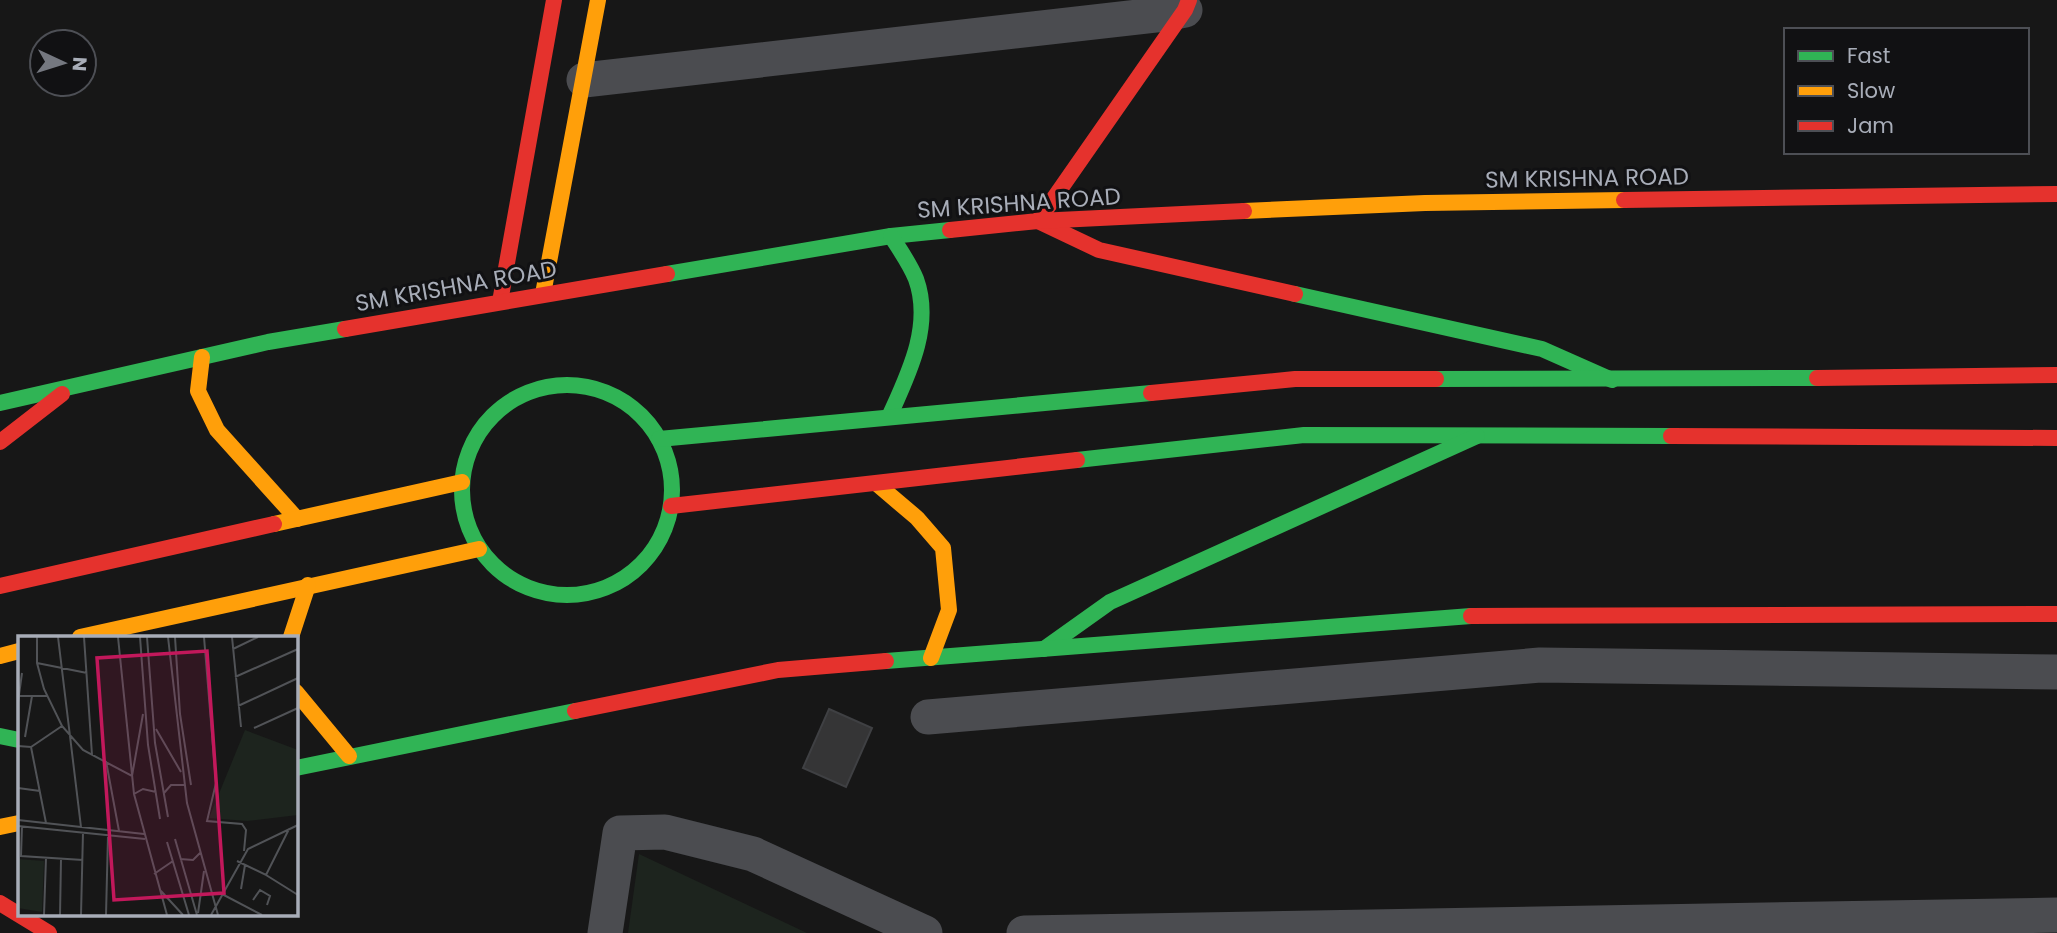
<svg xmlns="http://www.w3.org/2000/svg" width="2057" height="933" font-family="Poppins,sans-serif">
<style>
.green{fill:#1d241e}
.building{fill:#353536;stroke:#3f4043;stroke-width:2}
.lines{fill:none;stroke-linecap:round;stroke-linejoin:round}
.street{stroke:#4b4c50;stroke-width:35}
.fast{stroke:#30b455;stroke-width:16}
.slow{stroke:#ff9f0a;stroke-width:16}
.jam{stroke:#e5322d;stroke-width:16}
.labels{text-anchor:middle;stroke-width:6;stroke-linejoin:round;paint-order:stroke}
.street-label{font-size:23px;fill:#a8adb8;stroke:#111113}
.inset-road{fill:none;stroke:#515357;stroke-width:2}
.view{fill:#c2185b;fill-opacity:0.15;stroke:#c2185b;stroke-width:3.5}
.inset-edge{fill:none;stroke:#a8adb8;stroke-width:3.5}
</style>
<rect width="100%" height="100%" fill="#171717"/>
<!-- green -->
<polygon class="green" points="639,854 807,933 628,933"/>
<!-- building -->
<polygon class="building" points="829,709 872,728 846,787 803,768"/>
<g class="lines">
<!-- street -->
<g class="street">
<polyline points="584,80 1164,14 1185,10"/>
<polyline points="928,717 1540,665 2057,672"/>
<polyline points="605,933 620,833 665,832 753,854 925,933"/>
<polyline points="1024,933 2057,915"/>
</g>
<!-- fast -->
<g class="fast">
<polyline points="667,274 891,236 950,230"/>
<polyline points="1295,294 1542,349 1612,380"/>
<polyline points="1436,379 1817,378"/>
<circle cx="567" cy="490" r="105"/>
<polyline points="0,403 268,342 345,329"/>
<path d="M889,417C908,375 933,326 916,279C910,264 900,250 891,236"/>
<polyline points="659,439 1151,393"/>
<polyline points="1077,460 1304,435 1671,436"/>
<polyline points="1044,649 1110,602 1477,436"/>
<polyline points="886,661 1471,616"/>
<polyline points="0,736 19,740"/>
<polyline points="296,768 575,711"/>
</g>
<!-- slow -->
<g class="slow">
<polyline points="1244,211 1425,203 1624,200"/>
<polyline points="543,294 598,0"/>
<polyline points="202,357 198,391 217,430 297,519"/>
<polyline points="877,484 917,518 943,548 949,610 931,658"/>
<polyline points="274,524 462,482"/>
<polyline points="80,637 479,549"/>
<polyline points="291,637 308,585"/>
<polyline points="0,656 19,651"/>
<polyline points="296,692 349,756"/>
<polyline points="0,827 19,823"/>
</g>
<!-- jam -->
<g class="jam">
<polyline points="1189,0 1185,10 1038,221 1099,250 1295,294"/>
<polyline points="1624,200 2057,194"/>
<polyline points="950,230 1038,221 1244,211"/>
<polyline points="500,302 554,0"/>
<polyline points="345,329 667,274"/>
<polyline points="1817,378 2057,375"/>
<polyline points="1151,393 1295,379 1436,379"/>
<polyline points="1671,436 2057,438"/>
<polyline points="0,442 62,394"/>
<polyline points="671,506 1077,460"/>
<polyline points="0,586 274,524"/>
<polyline points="1471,616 2057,614"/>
<polyline points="575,711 778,670 886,661"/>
<polyline points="0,903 49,933"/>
</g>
</g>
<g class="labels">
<!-- street labels -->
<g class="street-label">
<text transform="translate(1587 178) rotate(-1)" y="8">SM KRISHNA ROAD</text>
<text transform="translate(1019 203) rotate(-4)" y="8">SM KRISHNA ROAD</text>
<text transform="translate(456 286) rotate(-10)" y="8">SM KRISHNA ROAD</text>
</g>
</g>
<!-- overview -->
<g transform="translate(18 636)">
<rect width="280" height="280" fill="#171717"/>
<path d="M227,94L280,114V179L229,185L191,182ZM0,223L26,225L24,276L0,272Z" fill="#1d241e"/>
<path class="inset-road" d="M19,1V27L26,53L44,90L65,114L114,140L125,78M40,1L63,191M66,1L74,119M100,1L116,158L149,279M122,1L130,109L142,183M129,1L137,107L150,181M150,1L169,167L200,279M157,1L162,78L173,149M186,1L198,147L189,185L224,188L228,194L226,215M214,1L223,91M215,13L240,1M19,27L69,37M217,41L280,13M1,60H29M0,66L4,37M220,70L280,42M236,92L280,72M138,93L163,136M7,101L14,60M0,110L13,111L44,90M13,111L28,187M88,125L101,195M0,152L22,155M146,157L153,149H166M116,158L125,153L138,156M0,184L126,198M0,190L127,203M4,190L3,220L65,224M157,203L179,279M149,206L171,279M162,223L175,224L182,217M219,225L248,239L271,193M136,238L155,225M248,239L280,259M223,253L227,229M143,255L165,279M202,257L244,279M235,264L242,254L252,260L249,269M180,277L186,235M26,279L28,222M42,279L43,223M63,279L65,196M88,279L90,199M193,279L230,213L280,189"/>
<path class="view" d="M189,15L206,257L96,264L79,22Z"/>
<rect width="280" height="280" class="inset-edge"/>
</g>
<!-- legend -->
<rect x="1784" y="28" width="245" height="126" fill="#111113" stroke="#4d4f55" stroke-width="2"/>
<rect x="1798" y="51" width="35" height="10" fill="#30b455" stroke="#4d4f55" stroke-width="2"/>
<text x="1847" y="63" font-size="21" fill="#a8adb8">Fast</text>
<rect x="1798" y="86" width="35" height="10" fill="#ff9f0a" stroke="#4d4f55" stroke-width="2"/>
<text x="1847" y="98" font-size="21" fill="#a8adb8">Slow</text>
<rect x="1798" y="121" width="35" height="10" fill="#e5322d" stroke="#4d4f55" stroke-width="2"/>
<text x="1847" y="133" font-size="21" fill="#a8adb8">Jam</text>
<!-- north arrow -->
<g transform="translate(63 63) rotate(94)"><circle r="33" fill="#111113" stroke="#4d4f55" stroke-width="2"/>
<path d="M0-5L12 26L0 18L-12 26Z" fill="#757880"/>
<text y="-10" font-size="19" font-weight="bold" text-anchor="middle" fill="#a8adb8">N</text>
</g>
</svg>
